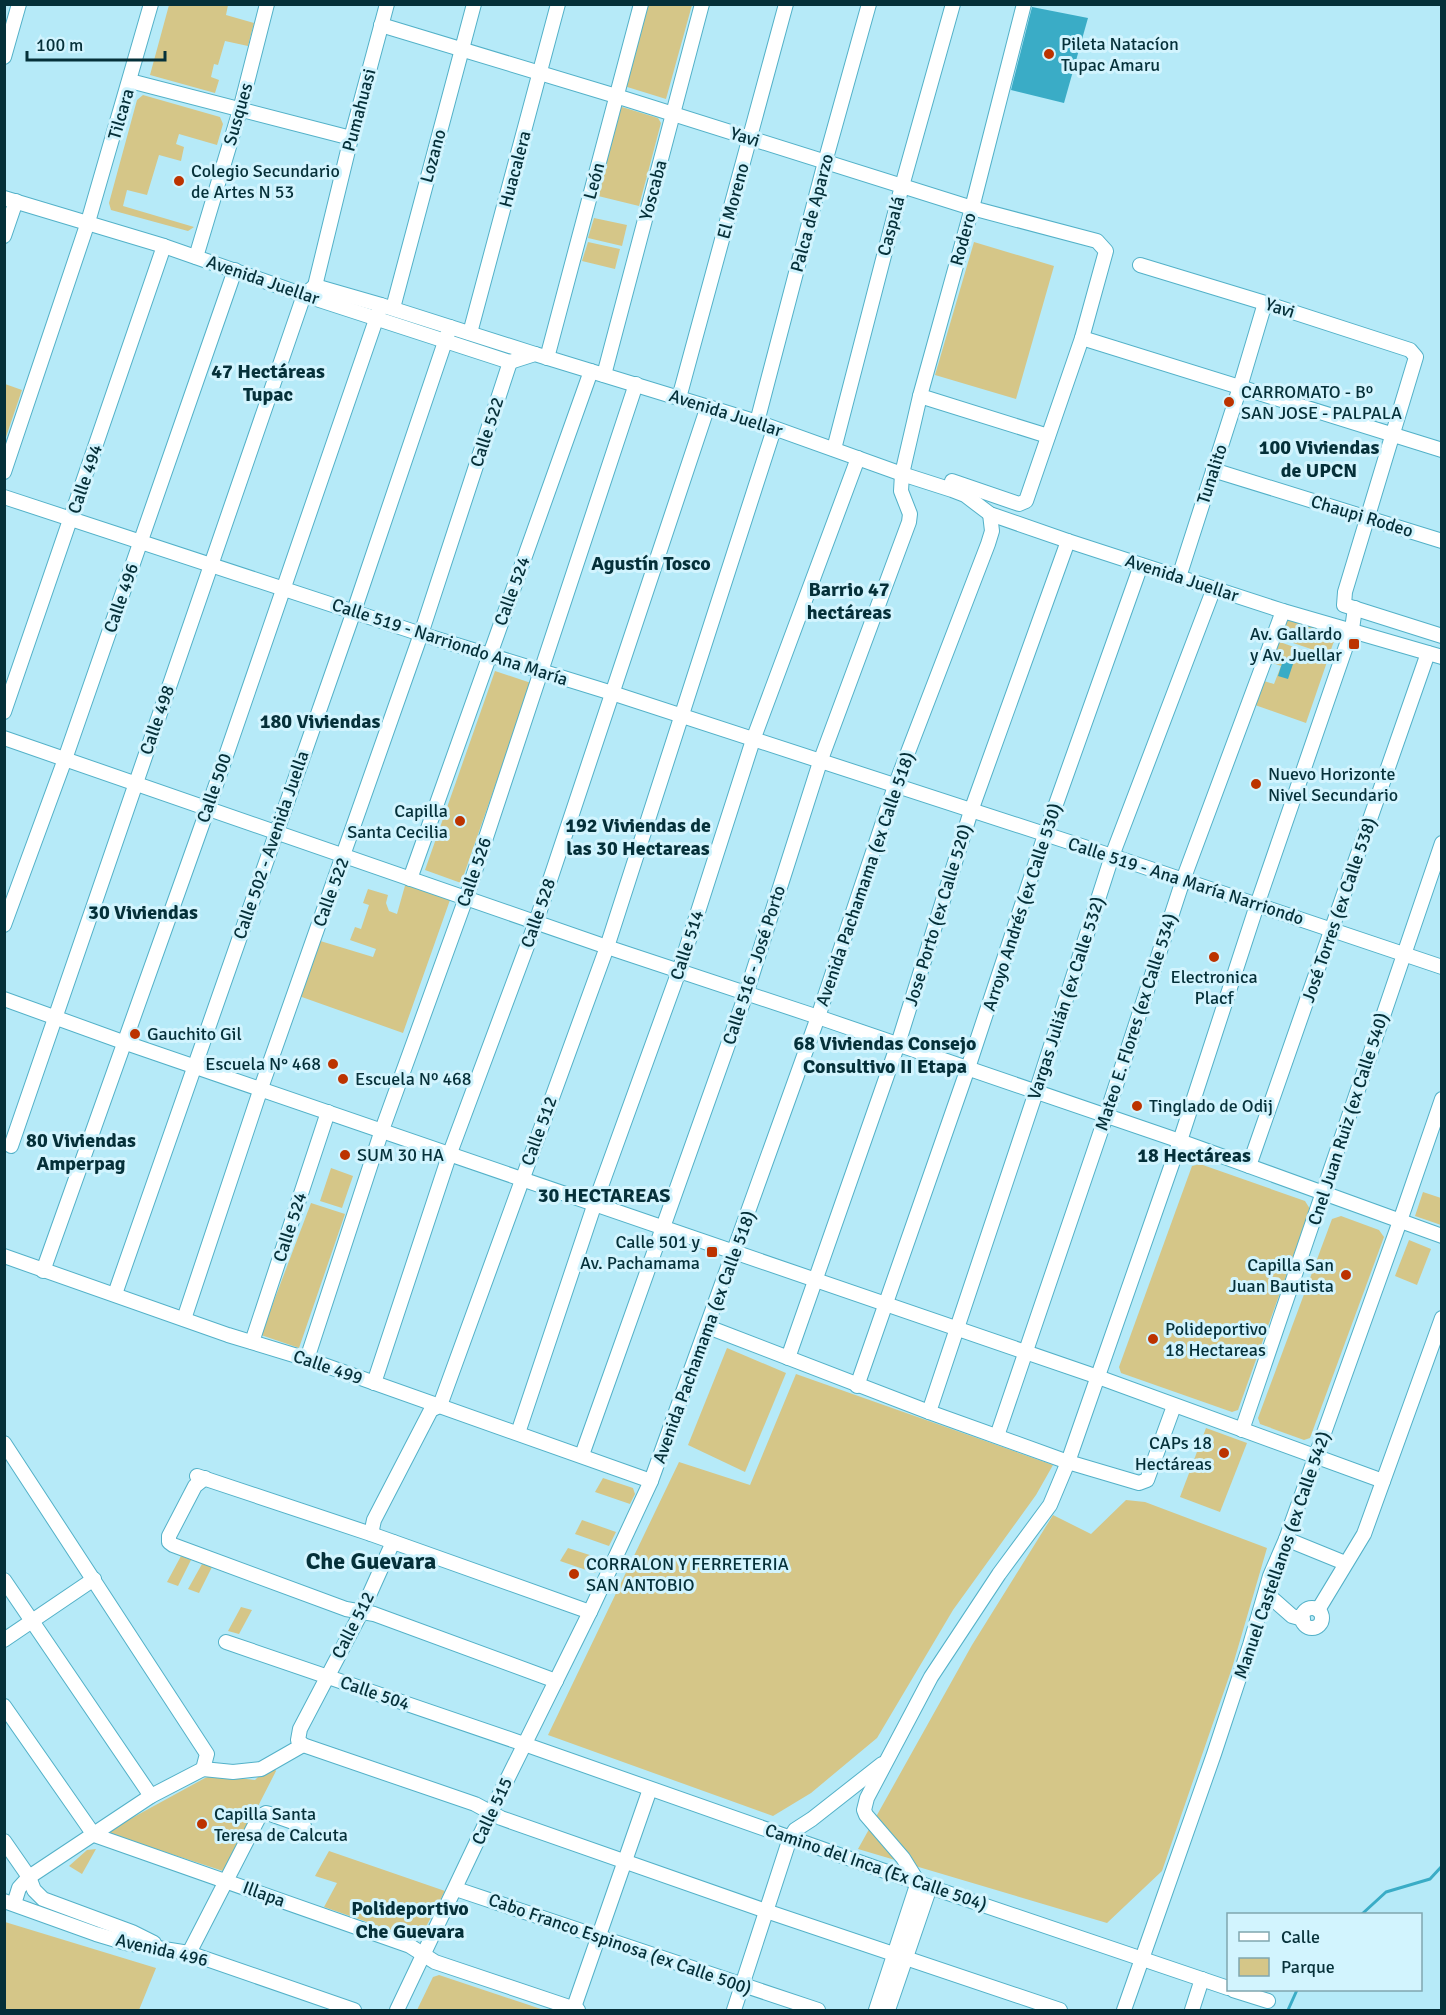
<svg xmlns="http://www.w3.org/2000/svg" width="1446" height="2015" font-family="Signika,sans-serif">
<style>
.green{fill:#d5c688}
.water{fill:#3aacc6}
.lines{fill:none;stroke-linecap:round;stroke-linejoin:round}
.stream{stroke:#3aacc6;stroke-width:3}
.minor-casing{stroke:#53b1c8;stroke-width:16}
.minor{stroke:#fff;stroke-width:14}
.poi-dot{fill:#bc3300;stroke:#d2f4fe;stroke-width:2}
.labels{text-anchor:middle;stroke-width:6;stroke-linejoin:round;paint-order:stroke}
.poi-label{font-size:18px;fill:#053039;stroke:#d2f4fe;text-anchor:start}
.street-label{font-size:18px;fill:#053039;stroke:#d2f4fe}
.neighbourhood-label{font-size:20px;font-weight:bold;fill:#053039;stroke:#d2f4fe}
.district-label{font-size:24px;font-weight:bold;fill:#053039;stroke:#d2f4fe}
</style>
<rect width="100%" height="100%" fill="#b6eaf8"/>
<!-- green -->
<g class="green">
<polygon points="169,5 228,5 226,15 254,23 248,46 225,41 218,65 214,64 211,77 219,80 215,93 150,75"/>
<polygon points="646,5 692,5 666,99 624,86"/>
<polygon points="143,95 220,117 223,124 217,145 179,134 176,144 184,147 181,161 159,155 147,195 127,190 123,206 194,227 188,231 111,210 109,203 137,100"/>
<polygon points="622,107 658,118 661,123 639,206 594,195 617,110"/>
<polygon points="594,218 627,225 622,246 588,238"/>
<polygon points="588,242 620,249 615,269 582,261"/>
<polygon points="974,242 1054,266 1016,399 935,375"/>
<polygon points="5,384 22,390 5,440 4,384"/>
<polygon points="1286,616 1337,633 1329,655 1278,638"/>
<polygon points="1277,641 1328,659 1306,723 1255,705 1264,681 1274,684 1281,666 1270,662"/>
<polygon points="495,671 531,683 461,883 425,870"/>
<polygon points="406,882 443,895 450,900 403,1033 299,996 317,940 373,957 376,949 350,940 355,927 361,929 369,905 363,903 368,889 388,895 386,903 389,911 397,914"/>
<polygon points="1200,1164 1305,1201 1310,1209 1238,1410 1232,1412 1121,1373 1119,1367 1192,1166"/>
<polygon points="331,1168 353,1176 342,1208 320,1201"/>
<polygon points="1423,1192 1441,1198 1441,1225 1415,1216"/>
<polygon points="311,1203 345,1214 299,1348 261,1335"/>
<polygon points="1341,1216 1379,1230 1384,1237 1310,1438 1304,1440 1260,1424 1258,1418 1332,1219"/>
<polygon points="1409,1240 1431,1249 1417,1285 1395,1276"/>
<polygon points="727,1348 786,1373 745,1472 688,1445"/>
<polygon points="796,1374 1053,1465 1036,1495 953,1610 877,1738 811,1793 773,1816 548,1735 679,1462 750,1485"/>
<polygon points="1206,1428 1247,1443 1220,1512 1180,1497"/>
<polygon points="603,1478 633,1488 635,1494 630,1504 595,1492"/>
<polygon points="1126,1500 1145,1502 1267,1548 1232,1668 1162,1871 1107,1923 858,1849 972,1645 1053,1515 1091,1534"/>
<polygon points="582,1520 616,1532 609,1546 575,1534"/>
<polygon points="568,1548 602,1559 595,1573 560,1561"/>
<polygon points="181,1556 191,1560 178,1586 167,1582"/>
<polygon points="202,1564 212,1567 199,1593 188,1589"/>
<polygon points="241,1607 252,1610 239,1634 228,1631"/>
<polygon points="274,1767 276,1771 226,1869 223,1871 110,1834 110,1830 205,1778 214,1775 255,1780 259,1776"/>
<polygon points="96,1849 82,1874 69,1866 87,1850"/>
<polygon points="329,1851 445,1891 419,1940 324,1907 337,1883 315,1876"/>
<polygon points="5,1922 156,1968 139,2010 5,2010"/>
<polygon points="439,1975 544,2010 417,2010 433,1977"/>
</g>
<!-- water -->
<g class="water">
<polygon points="1032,7 1088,18 1064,103 1011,90"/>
<polygon points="1284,657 1294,661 1288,679 1278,676"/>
</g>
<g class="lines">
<!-- stream -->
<g class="stream">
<polyline points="1362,1914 1386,1892 1430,1879 1442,1866"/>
<polyline points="1288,2010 1297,1990"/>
</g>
<!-- minor casing -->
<g class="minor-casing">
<g id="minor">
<polyline points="381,25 616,96 972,208 1097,241 1106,251 1082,338 1026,501 1019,504 952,481"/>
<polyline points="4,57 19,4"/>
<polyline points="130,81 351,138"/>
<polyline points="4,198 164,246 304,295 510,362 535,354 757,422 902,474 952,490 965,495 990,514 1068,541 1283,611 1442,657"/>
<polyline points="4,236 16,201"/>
<polyline points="196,257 240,110 267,4"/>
<polyline points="1140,265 1265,303 1410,350 1416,357 1345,592 1344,605 1442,636"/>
<polyline points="315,286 351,138 387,4"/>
<polyline points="315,286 381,305 535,354"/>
<polyline points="393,308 474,4"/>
<polyline points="470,333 558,4"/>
<polyline points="1082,338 1442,450"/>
<polyline points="547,358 641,4"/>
<polyline points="604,375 702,4"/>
<polyline points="920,396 1048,436"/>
<polyline points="679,398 786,4"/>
<polyline points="757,422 825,162 869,4"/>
<polyline points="834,449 902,186 953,4"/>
<polyline points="1213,470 1442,541"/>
<polyline points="4,472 88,222 151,4"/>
<polyline points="4,497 421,634 612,693 1112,856 1442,967"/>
<polyline points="1179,577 1240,387 1265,303"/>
<polyline points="4,712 164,246"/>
<polyline points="4,738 607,947 818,1017 1180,1141 1442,1236"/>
<polyline points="410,879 591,371"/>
<polyline points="4,925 65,759 235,270"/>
<polyline points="4,999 123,1042 1098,1377 1383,1481"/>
<polyline points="11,1146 304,295 315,286"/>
<polyline points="1249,1166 1428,653"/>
<polyline points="4,1256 228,1335 307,1359 651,1481"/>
<polyline points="43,1271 208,808 381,305"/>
<polyline points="115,1294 354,611 450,327"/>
<polyline points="184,1319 261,1088 421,634 510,362"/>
<polyline points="708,1327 929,1412 1068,1462 1139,1483 1147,1480 1174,1406"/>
<polyline points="252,1342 328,1112"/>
<polyline points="788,1358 898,1044 971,811 1068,541"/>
<polyline points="307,1359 382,1130 466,898 636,384"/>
<polyline points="374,1383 450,1153 536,922 708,406"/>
<polyline points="857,1386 968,1068 1045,835 1141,565"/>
<polyline points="929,1412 1036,1092 1112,856 1214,588"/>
<polyline points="1242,1430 1442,843"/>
<polyline points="518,1433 595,1203 679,971 753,740 858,458"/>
<polyline points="997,1436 1106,1116 1183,880 1283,611"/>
<polyline points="4,1443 207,1754 203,1769 151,1796 29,1877 19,1888 14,1904"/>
<polyline points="582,1455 746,994 820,762 909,522 910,514 901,491 902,474 920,396 972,208 1024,4"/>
<polyline points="197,1476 371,1534 590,1612"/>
<polyline points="205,1478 195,1486 169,1536 169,1542 173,1545 346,1609 374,1614 556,1681"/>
<polyline points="371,1534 374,1520 431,1410 439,1406 442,1400 607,947 774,429"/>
<polyline points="1286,1539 1345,1563"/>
<polyline points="393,1542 362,1611 300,1729 298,1740 303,1745 475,1804 501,1818 766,1911 1060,2010"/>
<polyline points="4,1580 151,1796"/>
<polyline points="1266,1593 1292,1616 1303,1619"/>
<circle cx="1312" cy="1618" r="10"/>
<polyline points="1318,1610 1364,1534 1442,1318"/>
<polyline points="4,1640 94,1579"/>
<polyline points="226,1642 524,1744 930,1887 1228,1988"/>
<polyline points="4,1706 94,1835 410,1946 435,1962 578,2010"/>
<polyline points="203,1769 233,1772 261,1769 303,1745"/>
<polyline points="4,1841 29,1877 34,1890 43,1899 132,1932 154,1943"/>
<polyline points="456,1889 818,2010"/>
<polyline points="4,1901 96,1934 126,1943 189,1953 354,2010"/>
<polyline points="189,1953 259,1817 266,1813 270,1814 304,1826"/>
<polyline points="1233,1990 1268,2001"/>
<polyline points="397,2010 491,1812 590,1612 651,1481 818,1017 895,786 988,544 992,531 990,514"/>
<polyline points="573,2010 650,1789"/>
<polyline points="734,2010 790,1838 795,1830 812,1819 882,1764"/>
<polyline points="876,2010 918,1882 903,1858 866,1815 864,1810 867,1798 931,1677 999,1574 1050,1505 1068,1462 1180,1141 1257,905 1352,629 1355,608"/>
<polyline points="888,2010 930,1887"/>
<polyline points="1124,2010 1214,1754 1250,1645 1270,1576 1286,1539 1400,1221 1442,1099"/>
<polyline points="1192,2010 1202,1979"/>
</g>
</g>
<!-- minor -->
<use href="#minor" class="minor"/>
</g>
<!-- markers -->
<g class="poi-dot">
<circle cx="1049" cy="54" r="6"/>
<circle cx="179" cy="181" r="6"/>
<circle cx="1229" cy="402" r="6"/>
<rect x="1348" y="638" width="12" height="12" rx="3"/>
<circle cx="1256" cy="784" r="6"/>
<circle cx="460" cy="821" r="6"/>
<circle cx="1214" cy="957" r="6"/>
<circle cx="135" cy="1034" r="6"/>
<circle cx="333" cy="1064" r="6"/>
<circle cx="343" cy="1079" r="6"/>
<circle cx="1137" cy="1106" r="6"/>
<circle cx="345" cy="1155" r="6"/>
<rect x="706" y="1246" width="12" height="12" rx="3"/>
<circle cx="1346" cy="1275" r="6"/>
<circle cx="1153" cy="1339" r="6"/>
<circle cx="1224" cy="1453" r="6"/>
<circle cx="574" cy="1574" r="6"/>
<circle cx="202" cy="1824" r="6"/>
</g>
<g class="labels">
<!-- poi labels -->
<g class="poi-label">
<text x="1061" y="50">Pileta Natacíon<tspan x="1061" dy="21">Tupac Amaru</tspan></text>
<text x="191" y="177">Colegio Secundario<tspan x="191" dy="21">de Artes N 53</tspan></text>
<text x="1241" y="398">CARROMATO - Bº<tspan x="1241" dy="21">SAN JOSE - PALPALA</tspan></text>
<text x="1342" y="640" text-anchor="end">Av. Gallardo<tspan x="1342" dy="21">y Av. Juellar</tspan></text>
<text x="1268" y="780">Nuevo Horizonte<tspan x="1268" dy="21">Nivel Secundario</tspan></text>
<text x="448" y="817" text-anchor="end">Capilla<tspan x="448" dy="21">Santa Cecilia</tspan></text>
<text x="1214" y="983" text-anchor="middle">Electronica<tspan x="1214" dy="21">Placf</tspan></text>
<text x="147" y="1040">Gauchito Gil</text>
<text x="321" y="1070" text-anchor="end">Escuela N° 468</text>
<text x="355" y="1085">Escuela Nº 468</text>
<text x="1149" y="1112">Tinglado de Odij</text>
<text x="357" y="1161">SUM 30 HA</text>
<text x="700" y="1248" text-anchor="end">Calle 501 y<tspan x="700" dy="21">Av. Pachamama</tspan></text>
<text x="1334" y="1271" text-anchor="end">Capilla San<tspan x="1334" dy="21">Juan Bautista</tspan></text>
<text x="1165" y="1335">Polideportivo<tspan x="1165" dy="21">18 Hectareas</tspan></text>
<text x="1212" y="1449" text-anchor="end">CAPs 18<tspan x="1212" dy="21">Hectáreas</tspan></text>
<text x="586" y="1570">CORRALON Y FERRETERIA<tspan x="586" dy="21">SAN ANTOBIO</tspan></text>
<text x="214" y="1820">Capilla Santa<tspan x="214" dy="21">Teresa de Calcuta</tspan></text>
</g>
<!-- street labels -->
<g class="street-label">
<text transform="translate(359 110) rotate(-75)" y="6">Pumahuasi</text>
<text transform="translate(121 114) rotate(-74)" y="6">Tilcara</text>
<text transform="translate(238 114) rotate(-74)" y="6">Susques</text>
<text transform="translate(745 137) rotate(17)" y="6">Yavi</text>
<text transform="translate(433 156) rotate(-75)" y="6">Lozano</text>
<text transform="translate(515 169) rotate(-75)" y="6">Huacalera</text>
<text transform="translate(594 181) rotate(-75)" y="6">León</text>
<text transform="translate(653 190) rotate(-75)" y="6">Yoscaba</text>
<text transform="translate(733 201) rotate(-75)" y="6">El Moreno</text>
<text transform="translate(812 213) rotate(-75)" y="6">Palca de Aparzo</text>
<text transform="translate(891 226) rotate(-75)" y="6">Caspalá</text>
<text transform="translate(963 239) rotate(-75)" y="6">Rodero</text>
<text transform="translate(263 280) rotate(19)" y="6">Avenida Juellar</text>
<text transform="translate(1280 308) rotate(18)" y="6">Yavi</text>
<text transform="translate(726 413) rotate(18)" y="6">Avenida Juellar</text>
<text transform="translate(487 432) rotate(-72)" y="6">Calle 522</text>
<text transform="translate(1212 474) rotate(-72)" y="6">Tunalito</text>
<text transform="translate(85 479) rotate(-71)" y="6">Calle 494</text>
<text transform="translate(1362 516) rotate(17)" y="6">Chaupi Rodeo</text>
<text transform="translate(1182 578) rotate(18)" y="6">Avenida Juellar</text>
<text transform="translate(512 591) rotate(-70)" y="6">Calle 524</text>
<text transform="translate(121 598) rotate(-71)" y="6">Calle 496</text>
<text transform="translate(450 642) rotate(18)" y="6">Calle 519 - Narriondo Ana María</text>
<text transform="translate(157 720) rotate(-71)" y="6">Calle 498</text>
<text transform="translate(214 788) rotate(-71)" y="6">Calle 500</text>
<text transform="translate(271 845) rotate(-71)" y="6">Calle 502 - Avenida Juella</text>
<text transform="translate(474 872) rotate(-71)" y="6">Calle 526</text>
<text transform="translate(865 879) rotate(-71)" y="6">Avenida Pachamama (ex Calle 518)</text>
<text transform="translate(1186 881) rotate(18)" y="6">Calle 519 - Ana María Narriondo</text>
<text transform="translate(331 892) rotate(-70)" y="6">Calle 522</text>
<text transform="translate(1022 907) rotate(-72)" y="6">Arroyo Andrés (ex Calle 530)</text>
<text transform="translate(1339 910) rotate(-71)" y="6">José Torres (ex Calle 538)</text>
<text transform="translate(538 913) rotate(-71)" y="6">Calle 528</text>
<text transform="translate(938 915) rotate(-73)" y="6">Jose Porto (ex Calle 520)</text>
<text transform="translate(687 945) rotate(-72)" y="6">Calle 514</text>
<text transform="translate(754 965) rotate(-72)" y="6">Calle 516 - José Porto</text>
<text transform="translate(1066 998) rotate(-72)" y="6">Vargas Julián (ex Calle 532)</text>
<text transform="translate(1136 1022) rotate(-72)" y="6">Mateo E. Flores (ex Calle 534)</text>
<text transform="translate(1348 1119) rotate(-72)" y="6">Cnel Juan Ruiz (ex Calle 540)</text>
<text transform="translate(539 1131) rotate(-70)" y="6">Calle 512</text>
<text transform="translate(290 1227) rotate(-72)" y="6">Calle 524</text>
<text transform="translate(704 1337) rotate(-70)" y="6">Avenida Pachamama (ex Calle 518)</text>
<text transform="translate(328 1367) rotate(19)" y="6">Calle 499</text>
<text transform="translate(1282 1555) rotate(-71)" y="6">Manuel Castellanos (ex Calle 542)</text>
<text transform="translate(353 1625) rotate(-63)" y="6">Calle 512</text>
<text transform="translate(375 1693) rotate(19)" y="6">Calle 504</text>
<text transform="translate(492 1811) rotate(-65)" y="6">Calle 515</text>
<text transform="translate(876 1867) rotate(19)" y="6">Camino del Inca (Ex Calle 504)</text>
<text transform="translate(264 1894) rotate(20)" y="6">Illapa</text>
<text transform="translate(620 1944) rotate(19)" y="6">Cabo Franco Espinosa (ex Calle 500)</text>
<text transform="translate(162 1950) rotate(13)" y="6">Avenida 496</text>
</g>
<!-- neighbourhood labels -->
<g class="neighbourhood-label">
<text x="268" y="378">47 Hectáreas<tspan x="268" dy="23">Tupac</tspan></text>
<text x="1319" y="454">100 Viviendas<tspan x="1319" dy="23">de UPCN</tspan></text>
<text x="651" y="570">Agustín Tosco</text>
<text x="849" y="596">Barrio 47<tspan x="849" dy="23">hectáreas</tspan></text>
<text x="320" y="728">180 Viviendas</text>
<text x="638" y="832">192 Viviendas de<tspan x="638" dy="23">las 30 Hectareas</tspan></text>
<text x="143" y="919">30 Viviendas</text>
<text x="885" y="1050">68 Viviendas Consejo<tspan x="885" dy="23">Consultivo II Etapa</tspan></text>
<text x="81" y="1147">80 Viviendas<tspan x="81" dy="23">Amperpag</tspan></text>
<text x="1194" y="1162">18 Hectáreas</text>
<text x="604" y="1202">30 HECTAREAS</text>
<text x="410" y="1915">Polideportivo<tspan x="410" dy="23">Che Guevara</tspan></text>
</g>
<!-- district labels -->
<g class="district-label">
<text x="371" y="1569">Che Guevara</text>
</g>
</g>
<!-- border -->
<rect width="1446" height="2015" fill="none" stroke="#053039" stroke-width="12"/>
<!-- legend -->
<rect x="1227" y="1913" width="195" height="78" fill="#d2f4fe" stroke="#80a6af" stroke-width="1.5"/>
<rect x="1239" y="1932" width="30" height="9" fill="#ffffff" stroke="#80a6af" stroke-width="1.5"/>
<text x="1281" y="1943" font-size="18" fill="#053039">Calle</text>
<rect x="1239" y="1958" width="30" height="18" fill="#d5c688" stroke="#80a6af" stroke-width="1.5"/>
<text x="1281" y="1973" font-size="18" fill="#053039">Parque</text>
<!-- scale -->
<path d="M27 51v9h138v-9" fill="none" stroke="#053039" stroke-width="3"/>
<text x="36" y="51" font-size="18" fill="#053039" stroke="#d2f4fe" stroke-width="4.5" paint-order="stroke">100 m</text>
</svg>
